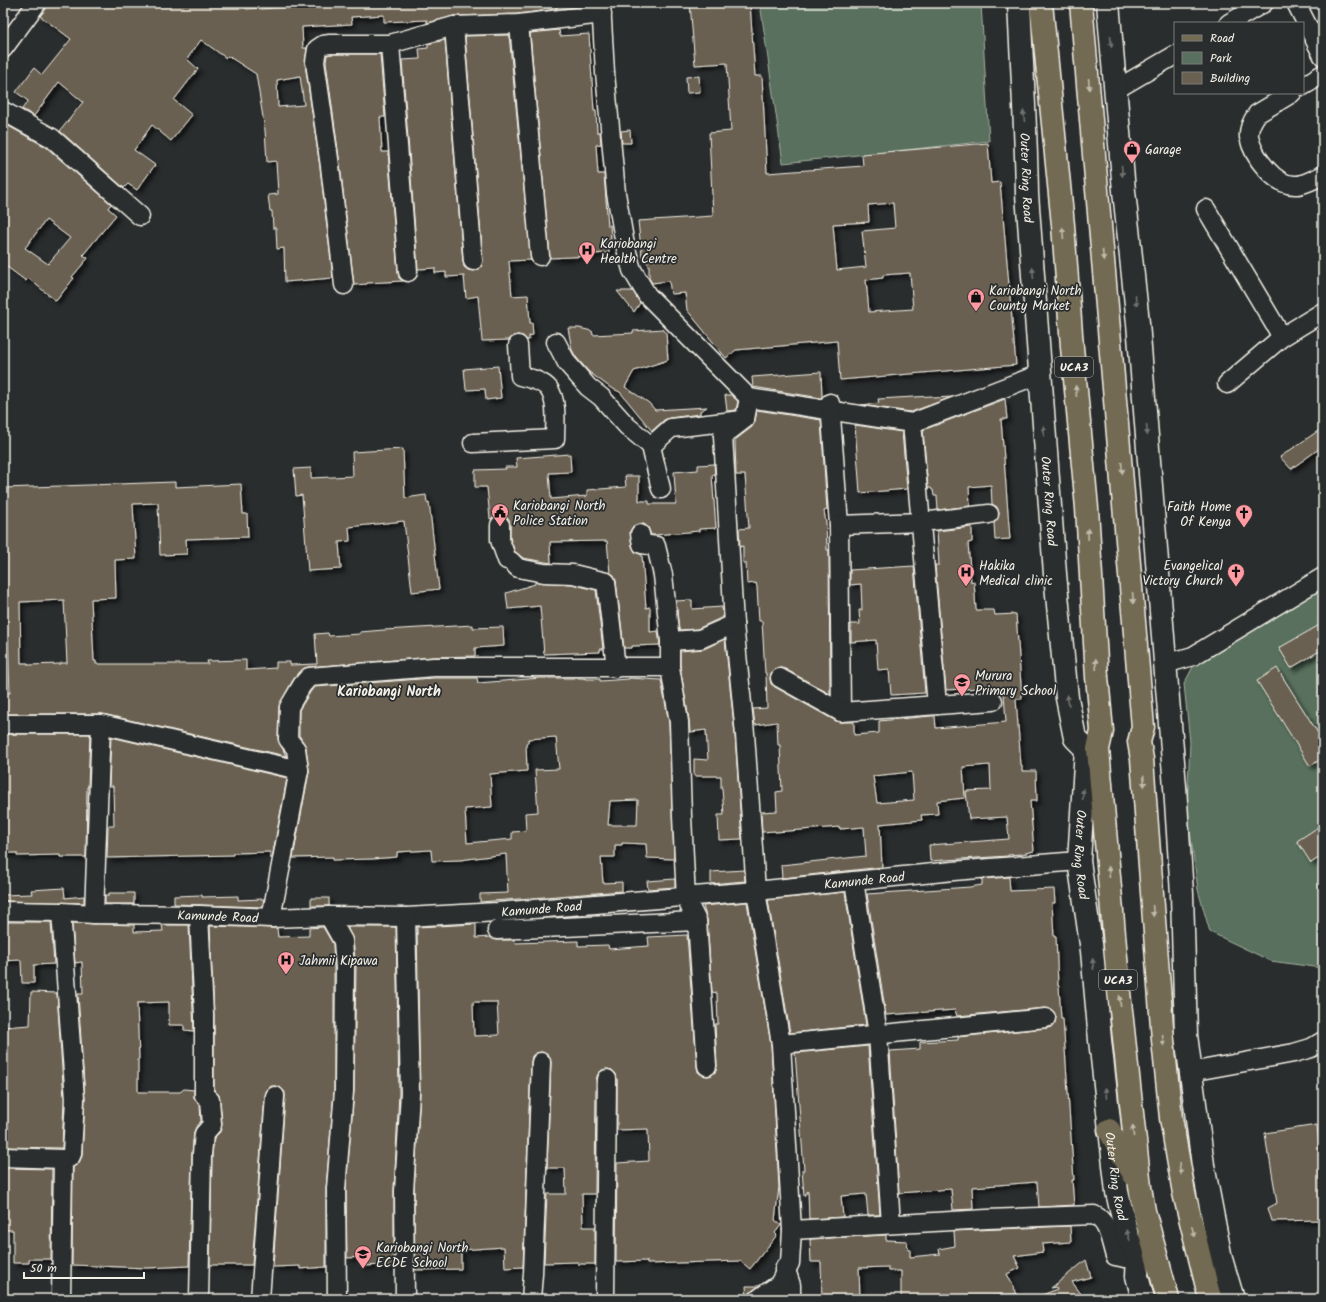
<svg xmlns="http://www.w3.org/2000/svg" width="1326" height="1302" font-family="Kalam,sans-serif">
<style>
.green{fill:#58705d;stroke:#a6b0a2}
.building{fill:#696051;stroke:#f4f1e8;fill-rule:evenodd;filter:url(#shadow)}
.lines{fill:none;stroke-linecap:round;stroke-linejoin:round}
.street-casing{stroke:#f4f1e8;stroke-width:21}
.secondary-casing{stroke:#f4f1e8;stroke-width:25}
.primary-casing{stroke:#f4f1e8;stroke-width:25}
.street{stroke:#2a2d2e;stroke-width:18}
.secondary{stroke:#2a2d2e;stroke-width:22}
.primary{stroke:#736b52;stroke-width:22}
.oneway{fill:#71726f}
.oneway2{fill:#c0bbac}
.labels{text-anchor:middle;stroke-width:3.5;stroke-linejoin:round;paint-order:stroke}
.shield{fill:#2a2d2e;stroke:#b7b6b0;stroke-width:1}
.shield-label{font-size:12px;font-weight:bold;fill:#f4f1e8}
.poi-label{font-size:13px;fill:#f4f1e8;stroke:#2a2d2e;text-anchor:start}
.street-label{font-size:13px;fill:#f4f1e8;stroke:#2a2d2e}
.neighbourhood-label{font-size:14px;font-weight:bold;fill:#f4f1e8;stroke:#2a2d2e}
</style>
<defs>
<filter id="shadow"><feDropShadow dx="3.5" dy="3.5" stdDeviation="2" flood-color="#0009"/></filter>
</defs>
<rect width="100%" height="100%" fill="#2a2d2e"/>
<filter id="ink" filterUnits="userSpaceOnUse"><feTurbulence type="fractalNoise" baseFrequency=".025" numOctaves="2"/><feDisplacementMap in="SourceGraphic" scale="8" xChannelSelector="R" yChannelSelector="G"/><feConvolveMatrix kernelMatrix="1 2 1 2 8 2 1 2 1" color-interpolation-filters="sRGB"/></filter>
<g filter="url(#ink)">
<!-- green -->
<g class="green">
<polygon points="760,3 981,3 989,141 783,163"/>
<polygon points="1323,569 1323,967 1322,968 1271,961 1210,932 1198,890 1187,809 1190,742 1184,684 1209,636"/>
</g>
<!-- building -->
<g class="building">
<path d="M47,3H240L247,9L259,8V9L293,7V3H556L557,9L518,14L454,16L427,23V20L384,22V15L351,17L352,24L302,27L303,48H307L305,64L320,167L333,278L285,282L284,248L277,249L276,228H273L272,211H270L268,195L278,194L276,161L267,162L265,130L256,74L228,56L226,58L201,40L187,59L198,69L174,100L192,115L171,141L152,125L134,150L155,165L137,190L128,184L124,188L60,131L83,102L59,82L34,116L22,109L28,101L16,92L34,68L42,75L71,39L40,16L46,9ZM300,76L304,105L278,107L277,80Z"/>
<path d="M690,3H750L755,76H762L767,173L863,166L862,154L988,143L991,183L1000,182L1016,365L840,380L837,341L736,350L726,358L687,310L685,293L671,294L669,281L652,283L649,278V265L642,257L638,221L713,216L709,133L731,131L727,63L695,65ZM893,203L895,228L862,231L866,267L837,270L833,224L869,222L868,205ZM910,273L913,309L869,312L866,280L883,278V275Z"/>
<polygon points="559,30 560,36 589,34 594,111 596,111 597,132 600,132 601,144 596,145 598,174 604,174 608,226 610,225 611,240 609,240 609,253 592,254 592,256 550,258 530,33"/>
<polygon points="509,35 531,260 509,261 512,296 528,295 530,323 532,323 533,335 529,336 529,340 527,340 523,336 518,335 513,336 509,340 482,341 478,296 466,298 464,276 446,277 446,272 435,273 435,268 418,269 402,60 420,59 419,49 428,48 428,44 445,40 463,262 464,267 468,270 474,271 479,269 482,266 483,260 465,36"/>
<polygon points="331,54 380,54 385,117 380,117 382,152 388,152 398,273 399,278 403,281 367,283 367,284 354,285 340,165 326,62 327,55"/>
<polygon points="699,76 700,92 687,93 686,77"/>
<path d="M3,123L46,147L111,204L108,208L116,215L83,255L88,258L72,277L74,278L56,301L28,278L26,281L3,264ZM46,220L70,238L48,264L25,248Z"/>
<polygon points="630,130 631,143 622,143 621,131"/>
<polygon points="617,291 633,291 640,303 634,312"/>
<polygon points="568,328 579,328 592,331 593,335 633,333 633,331 663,329 666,333 668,360 634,371 625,387 649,403 655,410 707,407 700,411 700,414 669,418 664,420 652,431 620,392 611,388 589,372 576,357 572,350"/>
<polygon points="498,366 501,398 486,400 485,389 466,390 464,369"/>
<polygon points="821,372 822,397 821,398 753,387 752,377"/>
<polygon points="725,395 731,395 738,401 736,410 727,411"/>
<polygon points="932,396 933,398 952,397 911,412 861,405 879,403 878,399"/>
<polygon points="1005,399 1007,419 1001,419 1010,539 995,540 994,523 998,518 999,513 997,507 992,504 991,485 969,487 970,506 938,510 937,496 934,496 933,490 932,490 931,488 928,488 923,430"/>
<path d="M757,410L821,420L827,510L824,511L826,523L827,550H829L830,694L785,669L780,668L775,669L771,673L770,679L771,684L775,687L836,721L841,722H854V735L879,733V721L931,716H935L936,728L1006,722L1004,694L999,693V687L946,690L935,565H939L937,531L972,527V542L968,543L971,582L974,581L976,610H994L995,615L1016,614L1022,699H1016L1021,765H1022V771H1036L1037,801H1030L1034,851L1022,854L1008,855V856L930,861L929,845L1009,839L1007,817L969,819L966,791L991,790L990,765L963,767L965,798L937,801L938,814L921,815L922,820L880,824L882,867L782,878L781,865L866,856L864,827L840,829V827L775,832V831L762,832L761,812L777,811L776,792L782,791L780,745H778L777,722L755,725L753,709L767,708L766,673H765L762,621H759L757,587L756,583L747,584L746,563H743V546L740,547L739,529L749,528L745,475H736L735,440L752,427L755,421ZM912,772L914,800L877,803L873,776Z"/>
<polygon points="855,425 902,432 907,489 860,493"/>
<polygon points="1318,431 1323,439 1323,446 1291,469 1280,457"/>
<polygon points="403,449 405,498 426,495 427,503 429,502 439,589 412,592 404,521 349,527 350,541 339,542 341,569 308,571 302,495 296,496 294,469 311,468 311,478 353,476 352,452"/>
<polygon points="570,454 571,472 549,473 551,499 587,496 587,490 626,487 625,476 639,476 639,501 649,501 649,504 676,504 674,472 698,470 698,465 714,464 715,475 712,475 716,528 699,529 699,531 655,535 651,535 648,527 644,524 638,524 633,526 630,531 632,546 635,552 642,555 646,608 650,607 650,632 658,631 660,645 632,646 632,648 624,648 616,581 614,575 610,573 607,541 550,542 551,563 523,558 515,552 510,538 510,525 509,519 505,516 500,515 490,519 487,487 475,487 475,470 506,469 505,467 517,467 516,458"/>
<path d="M175,482V487L241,484L243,514H247L248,537L186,539L187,554L160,555L158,503L133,504L136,559L115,560L116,598L91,599L94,661H96V664H208L207,661L246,660V670L276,668V662H290V665L317,664L315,634L328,633L329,636L360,634V632L384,630L473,625V628L503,627L504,646L475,648V656L433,657L308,667L302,670L293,680L279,706L278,739L286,756L103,714H3V693H10L8,640H3V488ZM64,600L67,663H61V664L28,665V663H21L20,602Z"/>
<polygon points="914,566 925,693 891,695 889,669 878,670 876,640 851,642 851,624 860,624 859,610 862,610 861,584 850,585 850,570"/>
<polygon points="535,582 572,584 596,590 603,649 600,649 600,652 544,654 540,606 508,609 506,593 535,584"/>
<polygon points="692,600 692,609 722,607 723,617 697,629 679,630 676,601"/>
<polygon points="1323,623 1323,649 1291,668 1279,648"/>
<polygon points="725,639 735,735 742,839 719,840 718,815 724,815 722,788 721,788 721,776 694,776 694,759 708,760 706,730 690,732 689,720 680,666 680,651 704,649"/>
<polygon points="1277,668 1323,741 1323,758 1310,766 1257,681"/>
<path d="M434,678H477L478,683L541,678H582L587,679H600V681L629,679V678L661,680L669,723L674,859L647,858L646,844L622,843V845H615V857H601L603,883L622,882V891L480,902V894L508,893L506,854L460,860L432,861L431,850L397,852V857L372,859L333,860V857L293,858L309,772L306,747L299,735V710L311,691L314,687ZM556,737L559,769L535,770L538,812L525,813L526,831L512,832V839L467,843L465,809L492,807L490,774L527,771L526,743H528V739ZM638,800L637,825H608L610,801Z"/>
<polygon points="3,734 90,734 88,787 87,787 86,857 60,857 60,855 17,856 17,853 3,853"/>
<polygon points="111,737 287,778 272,858 270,858 270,852 233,853 233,855 107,858 108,826 114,826 113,786 109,786"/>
<polygon points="1323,824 1323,855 1311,863 1297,841"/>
<polygon points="744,870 745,881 711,884 711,872"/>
<polygon points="1009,877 1010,891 1054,889 1055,903 1052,903 1054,937 1056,937 1058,986 1059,986 1061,1019 1063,1019 1073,1167 1074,1180 1072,1180 1074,1205 1039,1207 1037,1182 972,1187 973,1209 953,1210 951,1189 899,1193 890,1051 920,1049 920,1042 958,1040 958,1037 1047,1028 1052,1027 1055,1023 1056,1017 1054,1012 1051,1009 1045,1008 957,1016 955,1010 886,1015 867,894 970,887 982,885 982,879"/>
<polygon points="675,879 675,887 648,889 647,881"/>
<polygon points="64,888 65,898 84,896 84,903 3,901 3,895 32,894 31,890"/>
<polygon points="845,892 866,1025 790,1033 768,900"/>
<polygon points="109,893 134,893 134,904 105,904 105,895 109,895"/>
<polygon points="202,895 202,897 238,896 238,900 264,899 262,907 174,904 174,896"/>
<rect x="311" y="898" width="18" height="8"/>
<path d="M747,902L771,1045L779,1187L775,1220L781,1225L775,1233L777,1235L750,1269L740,1261L647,1264V1261L616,1262L617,1163L649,1161L648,1129L617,1130V1079L616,1074L612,1070L607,1069L602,1070L598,1074L596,1079L595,1194H582L583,1227H595V1264H578V1262L544,1263L547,1194H566L565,1168H547L551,1062L550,1057L547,1053L541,1052L536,1053L532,1056L531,1062L523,1267L505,1268L504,1247L461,1250V1269L415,1270L414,1191L420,1093L417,927L476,924V938L490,937L497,940H514L515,943L578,941V946L608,945L609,949L649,946L648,937L687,935L697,1067L698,1072L702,1075L708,1076L713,1074L716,1071L717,1066L715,1024H718L717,993L712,992L707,920L703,906ZM473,1002H497L499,1035L474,1036Z"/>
<polygon points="4,922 51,922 54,964 34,965 34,983 22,983 21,960 3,961"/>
<polygon points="72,923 134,925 134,932 163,931 162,925 189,925 194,1031 184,1030 184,1025 169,1025 169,1002 137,1003 139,1059 138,1059 138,1092 180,1092 184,1089 194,1090 194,1099 200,1105 201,1121 196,1127 194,1132 192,1153 189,1266 147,1268 72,1265 73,1167 79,1163 82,1156 85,1099 78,994 83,994 82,962 75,963"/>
<polygon points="210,926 277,928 278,937 309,936 309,928 323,927 333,944 334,968 334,1091 326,1188 326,1267 300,1269 300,1266 273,1267 285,1097 285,1092 281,1088 275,1086 271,1086 267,1090 265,1095 252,1265 210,1265 212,1155 214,1138 220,1132 222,1124 220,1099 219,1095 214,1090 214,1014"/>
<polygon points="347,927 396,927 399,1093 394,1190 394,1267 387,1267 387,1265 362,1266 362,1257 347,1258 346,1189 354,1091 356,968 353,940"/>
<polygon points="31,992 57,993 64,1099 62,1148 3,1147 3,1027 30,1025"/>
<polygon points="868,1046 880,1215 868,1215 866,1194 841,1196 843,1217 809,1219 808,1191 804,1196 802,1170 804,1170 795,1053"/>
<polygon points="1317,1125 1323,1182 1323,1220 1272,1221 1268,1208 1277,1203 1269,1155 1268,1155 1265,1133"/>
<polygon points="3,1168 52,1169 51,1259 29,1259 29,1263 13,1263 13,1230 4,1230"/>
<polygon points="1070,1226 1071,1242 1042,1244 1043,1252 1014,1256 1020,1268 1007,1274 1017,1294 955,1299 951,1299 951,1296 901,1299 901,1271 888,1271 888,1267 859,1268 860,1299 822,1299 821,1262 811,1262 810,1239 886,1235 886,1240 907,1241 908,1250 910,1250 910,1257 940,1254 939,1249 955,1246 954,1231"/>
<polygon points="1086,1260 1091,1277 1072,1282 1085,1299 1033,1299 1057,1289 1056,1287 1051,1288"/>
<polygon points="746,1286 759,1286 752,1291 749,1294 748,1299 747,1299"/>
</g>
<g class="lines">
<!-- street casing -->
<g class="street-casing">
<g id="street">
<polyline points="601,3 605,73 616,193 625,245 632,270 647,295 749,398 745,419 723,436 734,624 745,734 756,891 781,1044 792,1230"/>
<polyline points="1296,3 1323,56"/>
<polyline points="1229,23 1264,3"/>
<polyline points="519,24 540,256"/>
<polyline points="454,26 473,261"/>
<polyline points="390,44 408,272"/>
<polyline points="3,49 37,3"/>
<polyline points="1303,86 1323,74"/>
<polyline points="1115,90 1175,55"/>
<path d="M1292,93L1257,114C1252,121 1248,128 1249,137C1253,156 1275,187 1297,185C1303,185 1317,178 1323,175"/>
<polyline points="3,111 52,138 140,216"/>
<polyline points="1206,209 1282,337"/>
<polyline points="344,285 330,166 315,62 317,49 323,45 330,44 390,44 454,26 519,24 602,14"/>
<polyline points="556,342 567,363 588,387 601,397 627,426 651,446 661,489"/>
<polyline points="1227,384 1282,337 1323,312"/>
<polyline points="749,398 912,423 1040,374"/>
<polyline points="830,403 839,525 841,712"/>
<polyline points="912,423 937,705"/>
<path d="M473,443L555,439C555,423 558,403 549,389C543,381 529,378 520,376L518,345"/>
<polyline points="651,446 671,428 743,420"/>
<polyline points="500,525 500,540 507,560 511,561 518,568 544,573 573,574 606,582 616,668"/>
<polyline points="839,525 922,522 989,514"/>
<polyline points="640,534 642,544 656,546 663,575 670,641"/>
<polyline points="1165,664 1193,656 1323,577"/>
<polyline points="670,667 679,722 682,816 686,899 697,921 707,1066"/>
<polyline points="780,678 841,712 993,701"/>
<polyline points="3,724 101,724 299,770"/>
<polyline points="854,881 878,1034 891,1224"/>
<path id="s1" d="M3,911L61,912L94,914L199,915L271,918L329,916L406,917L498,912L756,891L953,871L1079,861"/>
<path d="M61,912L75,1099L72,1153C71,1158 68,1159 63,1159L61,1299"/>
<polyline points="94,914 101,724"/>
<polyline points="329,916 343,941 345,968 344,1091 336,1189 337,1299"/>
<polyline points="271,918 299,770 296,749 288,739 289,707 302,685 309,677 434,667 670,667 670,641 700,639 734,624"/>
<polyline points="497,930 697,921"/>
<polyline points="781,1044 1046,1018"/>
<polyline points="1190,1072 1294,1053 1311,1048 1323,1041"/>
<polyline points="3,1157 63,1159"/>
<polyline points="784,1270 785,1267 791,1285 791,1299"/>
<polyline points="199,1299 202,1154 204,1134 212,1125 210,1100 204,1095 204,1015 199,915"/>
<polyline points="260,1299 275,1096"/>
<polyline points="405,1299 404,1191 410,1093 406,917"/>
<polyline points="531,1299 533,1274 541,1062"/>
<polyline points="605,1299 607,1079"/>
<path d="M758,1299L779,1284L790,1263L792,1230L987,1219L1094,1215C1109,1222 1110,1241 1115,1256L1125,1258L1138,1257"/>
</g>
</g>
<!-- secondary casing -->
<g class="secondary-casing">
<g id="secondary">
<path id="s2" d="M1019,3C1022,67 1026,130 1027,194L1055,574L1067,698L1075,738L1086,749L1079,861L1092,951L1100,1040L1117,1192L1127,1236L1138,1257L1137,1276L1143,1299"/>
<polyline points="1108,3 1124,191 1138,323 1175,787 1182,894 1186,1035 1203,1165 1221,1259 1233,1299"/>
</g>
</g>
<!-- primary casing -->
<g class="primary-casing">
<g id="primary">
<polyline points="1041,3 1063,225 1072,347 1087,508 1097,677 1102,731 1098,749 1119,992 1140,1187 1144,1211 1168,1299"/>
<polyline points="1081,3 1143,727 1139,742 1142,759 1163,1040 1171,1118 1184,1193 1210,1299"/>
<polyline points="1109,1130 1134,1175"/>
</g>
</g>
<!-- street -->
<use href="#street" class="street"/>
<!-- secondary -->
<use href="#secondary" class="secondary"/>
<!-- primary -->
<use href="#primary" class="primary"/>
</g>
<!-- one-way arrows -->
<defs><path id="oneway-solid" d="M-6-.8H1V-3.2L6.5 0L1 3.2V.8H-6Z"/></defs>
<g class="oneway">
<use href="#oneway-solid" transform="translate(1111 42) rotate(85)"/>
<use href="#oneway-solid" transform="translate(1024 116) rotate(-95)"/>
<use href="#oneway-solid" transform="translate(1122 171) rotate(85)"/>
<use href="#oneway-solid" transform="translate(1033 273) rotate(-94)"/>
<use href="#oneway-solid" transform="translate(1136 301) rotate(84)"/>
<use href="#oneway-solid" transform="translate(1147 430) rotate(85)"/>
<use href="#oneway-solid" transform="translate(1044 431) rotate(-94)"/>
<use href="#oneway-solid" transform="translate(1068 700) rotate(-99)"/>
<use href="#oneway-solid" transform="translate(1083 794) rotate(-87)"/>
<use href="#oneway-solid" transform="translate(1093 964) rotate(-95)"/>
<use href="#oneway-solid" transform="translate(1106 1093) rotate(-96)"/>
<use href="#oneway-solid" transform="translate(1128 1235) rotate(-110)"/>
</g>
<g class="oneway2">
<use href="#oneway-solid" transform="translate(1089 84) rotate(85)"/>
<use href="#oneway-solid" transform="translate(1063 233) rotate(-94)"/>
<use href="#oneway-solid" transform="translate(1103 255) rotate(85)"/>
<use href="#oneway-solid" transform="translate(1076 391) rotate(-95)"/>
<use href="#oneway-solid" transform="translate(1122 468) rotate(85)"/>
<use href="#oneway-solid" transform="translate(1088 534) rotate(-93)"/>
<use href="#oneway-solid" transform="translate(1133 598) rotate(85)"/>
<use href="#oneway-solid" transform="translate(1096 664) rotate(-93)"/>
<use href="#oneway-solid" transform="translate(1144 781) rotate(86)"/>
<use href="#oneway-solid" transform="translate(1109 872) rotate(-95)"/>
<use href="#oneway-solid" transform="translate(1153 911) rotate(86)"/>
<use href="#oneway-solid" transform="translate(1120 1001) rotate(-96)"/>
<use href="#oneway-solid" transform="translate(1163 1040) rotate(85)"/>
<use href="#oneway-solid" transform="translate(1133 1131) rotate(-96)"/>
<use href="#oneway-solid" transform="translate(1180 1169) rotate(80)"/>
<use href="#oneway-solid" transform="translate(1193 1231) rotate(76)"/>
</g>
</g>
<!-- icons -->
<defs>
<g id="shop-pin" transform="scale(0.9)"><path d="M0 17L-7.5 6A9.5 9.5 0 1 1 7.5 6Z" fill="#ff9aa2" stroke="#2a2d2e"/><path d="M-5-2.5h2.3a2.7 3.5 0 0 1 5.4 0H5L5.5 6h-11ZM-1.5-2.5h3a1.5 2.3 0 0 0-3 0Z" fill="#111"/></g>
<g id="hospital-pin" transform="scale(0.9)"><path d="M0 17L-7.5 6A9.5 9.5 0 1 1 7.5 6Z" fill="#ff9aa2" stroke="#2a2d2e"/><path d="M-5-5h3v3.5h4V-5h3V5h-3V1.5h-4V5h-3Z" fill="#111"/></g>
<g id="civic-pin" transform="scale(0.9)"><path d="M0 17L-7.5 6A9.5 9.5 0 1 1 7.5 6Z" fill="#ff9aa2" stroke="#2a2d2e"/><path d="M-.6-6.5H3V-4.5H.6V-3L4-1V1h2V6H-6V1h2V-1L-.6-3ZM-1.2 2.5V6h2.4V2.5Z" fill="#111"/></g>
<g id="church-pin" transform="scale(0.9)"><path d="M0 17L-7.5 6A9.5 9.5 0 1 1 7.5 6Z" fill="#ff9aa2" stroke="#2a2d2e"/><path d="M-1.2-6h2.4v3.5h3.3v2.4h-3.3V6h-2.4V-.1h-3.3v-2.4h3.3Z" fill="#111"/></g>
<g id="school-pin" transform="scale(0.9)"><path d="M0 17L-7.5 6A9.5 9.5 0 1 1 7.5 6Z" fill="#ff9aa2" stroke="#2a2d2e"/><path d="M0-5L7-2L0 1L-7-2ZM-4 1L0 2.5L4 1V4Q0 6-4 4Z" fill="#111"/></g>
</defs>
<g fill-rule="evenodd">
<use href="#shop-pin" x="1132" y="149"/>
<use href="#hospital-pin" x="587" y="250"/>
<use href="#shop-pin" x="976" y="297"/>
<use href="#civic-pin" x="500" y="512"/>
<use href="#church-pin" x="1244" y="513"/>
<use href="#hospital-pin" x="966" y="572"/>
<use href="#church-pin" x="1236" y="572"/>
<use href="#school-pin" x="962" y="682"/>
<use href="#hospital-pin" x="286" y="960"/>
<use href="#school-pin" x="363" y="1254"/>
</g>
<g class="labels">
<!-- shield labels -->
<g class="shield">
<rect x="1055" y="357" width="38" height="20" rx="3"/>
<rect x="1099" y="970" width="38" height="20" rx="3"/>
</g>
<g class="shield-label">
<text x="1074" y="371">UCA3</text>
<text x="1118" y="984">UCA3</text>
</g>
<!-- poi labels -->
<g class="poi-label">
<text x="1145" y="154">Garage</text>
<text x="600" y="248">Kariobangi<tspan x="600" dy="15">Health Centre</tspan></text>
<text x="989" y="295">Kariobangi North<tspan x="989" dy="15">County Market</tspan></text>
<text x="513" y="510">Kariobangi North<tspan x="513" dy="15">Police Station</tspan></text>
<text x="1231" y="511" text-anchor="end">Faith Home<tspan x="1231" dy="15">Of Kenya</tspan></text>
<text x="979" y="570">Hakika<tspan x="979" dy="15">Medical clinic</tspan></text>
<text x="1223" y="570" text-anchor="end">Evangelical<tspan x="1223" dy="15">Victory Church</tspan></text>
<text x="975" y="680">Murura<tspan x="975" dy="15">Primary School</tspan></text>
<text x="299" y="965">Jahmii Kipawa</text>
<text x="376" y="1252">Kariobangi North<tspan x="376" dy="15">ECDE School</tspan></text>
</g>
<!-- street labels -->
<g class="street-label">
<text dy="5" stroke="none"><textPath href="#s2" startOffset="175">Outer Ring Road</textPath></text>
<text dy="5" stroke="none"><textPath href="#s2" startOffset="499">Outer Ring Road</textPath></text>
<text dy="5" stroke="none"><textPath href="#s2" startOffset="859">Outer Ring Road</textPath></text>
<text dy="5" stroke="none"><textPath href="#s1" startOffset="863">Kamunde Road</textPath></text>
<text dy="5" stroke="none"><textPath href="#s1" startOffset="539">Kamunde Road</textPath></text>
<text dy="5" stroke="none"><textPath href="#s1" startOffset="215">Kamunde Road</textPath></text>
<text dy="5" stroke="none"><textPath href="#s2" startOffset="1183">Outer Ring Road</textPath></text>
</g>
<!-- neighbourhood labels -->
<g class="neighbourhood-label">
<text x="389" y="696">Kariobangi North</text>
</g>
</g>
<!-- margin -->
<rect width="1326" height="1302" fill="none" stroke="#2a2d2e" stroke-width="16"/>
<rect x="8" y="8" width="1310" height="1286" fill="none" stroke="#f4f1e8" stroke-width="1.5" filter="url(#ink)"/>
<!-- legend -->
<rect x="1174" y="22" width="130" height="72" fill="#2a2d2e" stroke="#7b7b78"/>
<rect x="1182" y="35" width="20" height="6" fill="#736b52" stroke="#7b7b78"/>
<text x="1210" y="42" font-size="12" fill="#f4f1e8">Road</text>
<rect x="1182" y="52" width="20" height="12" fill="#58705d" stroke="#7b7b78"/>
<text x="1210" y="62" font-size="12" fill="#f4f1e8">Park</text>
<rect x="1182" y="72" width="20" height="12" fill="#696051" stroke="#7b7b78"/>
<text x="1210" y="82" font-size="12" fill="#f4f1e8">Building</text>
<!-- scale -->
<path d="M24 1272v6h120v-6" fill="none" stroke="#f4f1e8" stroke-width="2"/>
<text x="30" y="1272" font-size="12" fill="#f4f1e8" stroke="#2a2d2e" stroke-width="3" paint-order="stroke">50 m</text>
</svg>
